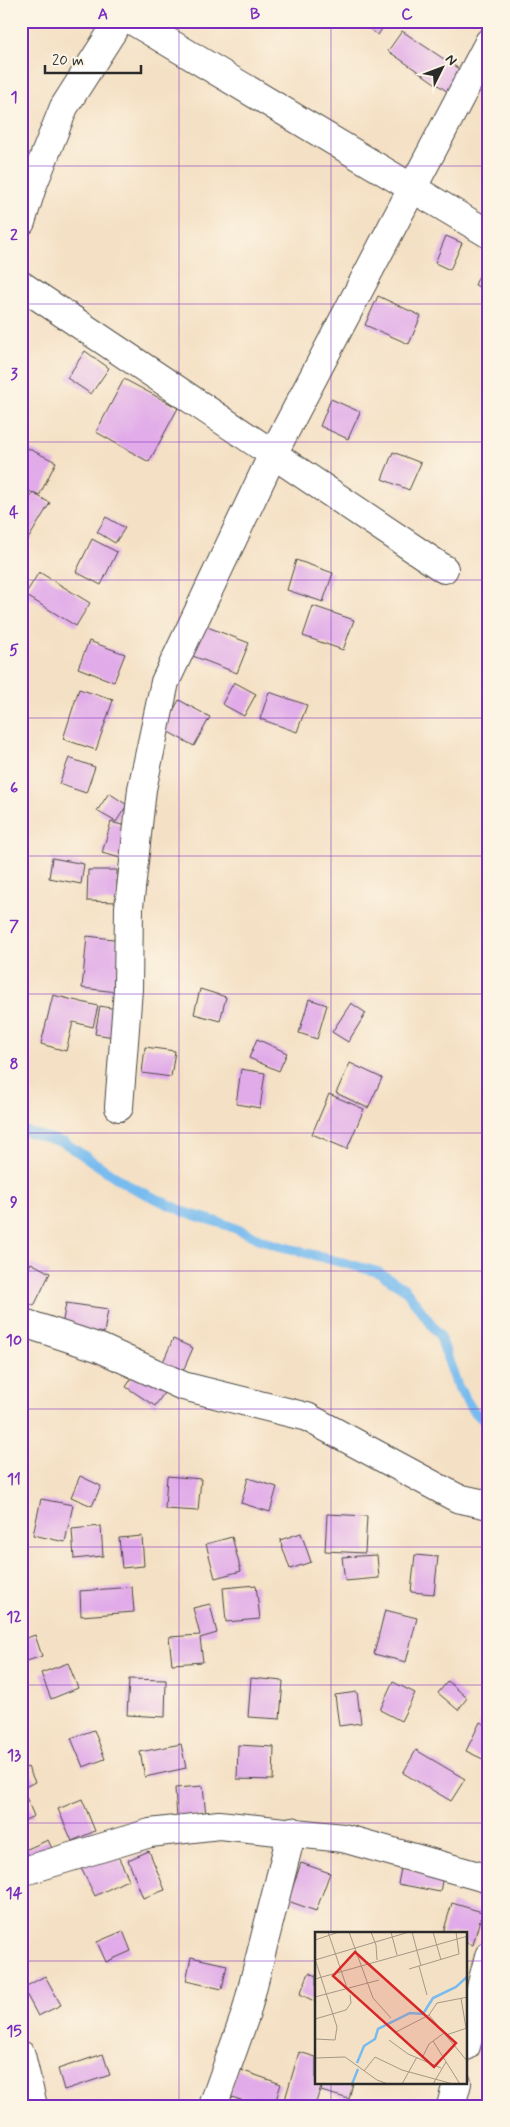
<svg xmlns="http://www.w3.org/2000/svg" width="510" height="2127" font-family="Mynerve,sans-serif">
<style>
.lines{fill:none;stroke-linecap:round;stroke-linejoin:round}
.stream{stroke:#78bcef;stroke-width:10}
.building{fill:#e1abe9}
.minor-casing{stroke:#494642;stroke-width:30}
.minor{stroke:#fff;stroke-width:28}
.grid{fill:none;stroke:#7b2cbf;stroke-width:1;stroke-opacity:0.55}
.inset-river{fill:none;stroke:#78bcef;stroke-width:2.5}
.inset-road{fill:none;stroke:#a49887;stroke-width:1}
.view{fill:#d62828;fill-opacity:0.15;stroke:#d62828;stroke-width:2.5}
.inset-edge{fill:none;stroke:#2b2b2b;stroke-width:2.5}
.neatline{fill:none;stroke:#7b2cbf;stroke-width:2}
.grid-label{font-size:16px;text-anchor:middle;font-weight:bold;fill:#7b2cbf}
</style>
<rect width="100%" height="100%" fill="#fcf5e5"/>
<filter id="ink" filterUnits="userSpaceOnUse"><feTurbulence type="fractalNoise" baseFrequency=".02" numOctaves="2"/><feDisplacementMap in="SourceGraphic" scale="10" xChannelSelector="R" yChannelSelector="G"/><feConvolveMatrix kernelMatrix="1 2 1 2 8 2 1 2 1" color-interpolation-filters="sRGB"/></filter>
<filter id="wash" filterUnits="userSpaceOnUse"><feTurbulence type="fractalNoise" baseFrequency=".0096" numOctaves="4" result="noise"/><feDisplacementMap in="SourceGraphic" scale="20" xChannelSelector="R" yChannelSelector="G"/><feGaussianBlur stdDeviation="1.12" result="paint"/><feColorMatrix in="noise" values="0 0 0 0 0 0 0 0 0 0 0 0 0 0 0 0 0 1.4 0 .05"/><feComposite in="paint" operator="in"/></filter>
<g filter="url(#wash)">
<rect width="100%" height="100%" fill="#f4e0c4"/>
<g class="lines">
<!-- stream -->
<polyline class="stream" points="21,1130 65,1143 129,1186 187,1213 227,1225 272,1244 378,1272 405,1289 440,1336 457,1385 473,1411 489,1424"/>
</g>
<g id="blocks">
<!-- building -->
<g class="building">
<polygon points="358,21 387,21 378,35"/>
<polygon points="402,31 465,73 451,94 388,51"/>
<polygon points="446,236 462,243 450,270 435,263"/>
<polygon points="489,253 489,291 475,285"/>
<polygon points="378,296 421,316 409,344 365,325"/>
<polygon points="85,351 109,368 91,394 67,378"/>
<polygon points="124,379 178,408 149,462 96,432"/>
<polygon points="331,399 360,412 348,439 320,426"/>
<polygon points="21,445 56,462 39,496 21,487"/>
<polygon points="393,452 421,463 409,490 382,479"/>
<polygon points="33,493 50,503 24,546 21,545 21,512"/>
<polygon points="106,517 125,528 115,543 97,532"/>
<polygon points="92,539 117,552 101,585 76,572"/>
<polygon points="296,560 333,573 323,602 287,590"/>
<polygon points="39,572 90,603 76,626 25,595"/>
<polygon points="313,606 354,620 343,650 303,636"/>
<polygon points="197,623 249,643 237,673 185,653"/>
<polygon points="89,641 125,654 114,682 78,668"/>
<polygon points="234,682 256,694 244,716 222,704"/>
<polygon points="79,689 113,700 96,750 63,739"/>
<polygon points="269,692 307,705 297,732 260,719"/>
<polygon points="179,700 210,717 194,746 163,729"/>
<polygon points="69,758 95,767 86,793 59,784"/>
<polygon points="109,793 127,805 116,822 97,811"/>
<polygon points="111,822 133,828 124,859 102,853"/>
<polygon points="21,833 27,835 22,853 21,853"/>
<polygon points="52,858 84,864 81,884 49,878"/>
<polygon points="88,870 117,870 117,902 87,901"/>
<polygon points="87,936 122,940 117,992 82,988"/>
<polygon points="200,989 226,997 220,1021 194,1014"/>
<polygon points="53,995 98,1006 93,1027 73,1022 66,1051 41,1044"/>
<polygon points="309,999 327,1005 317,1039 299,1033"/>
<polygon points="351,1003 366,1013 348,1042 332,1032"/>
<polygon points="100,1006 126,1011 120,1038 95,1034"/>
<polygon points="257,1039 287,1053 279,1071 249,1058"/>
<polygon points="145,1047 175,1051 171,1077 142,1073"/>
<polygon points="350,1063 382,1078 368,1108 336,1093"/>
<polygon points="241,1069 265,1073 260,1108 236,1104"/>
<polygon points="329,1094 364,1109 347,1149 312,1134"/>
<polygon points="31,1263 50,1273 34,1306 21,1299 21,1282"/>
<polygon points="66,1303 108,1309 104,1333 62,1326"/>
<polygon points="173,1339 193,1348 179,1380 159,1371"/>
<polygon points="139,1367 168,1387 155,1406 126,1387"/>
<polygon points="80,1476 101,1486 92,1506 71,1497"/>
<polygon points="167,1476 201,1479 198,1511 165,1509"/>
<polygon points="248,1478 277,1487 270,1512 241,1503"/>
<polygon points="41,1499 73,1505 65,1542 33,1535"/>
<polygon points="327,1514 367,1516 365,1553 325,1551"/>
<polygon points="101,1526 103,1556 74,1559 72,1529"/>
<polygon points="301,1533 311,1562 290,1569 280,1540"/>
<polygon points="142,1536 144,1566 122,1568 119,1538"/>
<polygon points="232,1537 241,1571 215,1578 206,1544"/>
<polygon points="377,1555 379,1578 345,1581 342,1557"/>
<polygon points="415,1555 438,1557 434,1594 411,1592"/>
<polygon points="256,1585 260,1619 226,1622 223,1588"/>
<polygon points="132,1587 134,1612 81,1616 80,1591"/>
<polygon points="210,1604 217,1633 200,1638 203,1662 172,1664 169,1637 200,1635 193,1608"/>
<polygon points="385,1610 417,1618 406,1662 374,1654"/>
<polygon points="35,1635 42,1656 21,1663 21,1640"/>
<polygon points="68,1663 78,1688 51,1699 41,1673"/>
<polygon points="251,1678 283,1681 280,1719 248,1717"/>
<polygon points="129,1679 166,1680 165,1717 127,1715"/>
<polygon points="448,1681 467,1698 458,1710 438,1693"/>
<polygon points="393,1682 415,1693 401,1721 380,1710"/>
<polygon points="357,1692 361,1723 339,1726 335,1695"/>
<polygon points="480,1722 489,1727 489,1762 466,1751"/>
<polygon points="94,1730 105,1759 83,1767 71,1738"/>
<polygon points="181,1744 186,1768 145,1777 140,1752"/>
<polygon points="238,1745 274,1747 273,1780 237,1779"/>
<polygon points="416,1750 465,1779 451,1801 403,1773"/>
<polygon points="28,1767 35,1782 21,1789 21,1770"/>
<polygon points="203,1786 206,1816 177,1818 175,1788"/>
<polygon points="26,1797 34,1816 21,1822 21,1799"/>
<polygon points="82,1799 95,1831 72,1841 58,1809"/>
<polygon points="48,1840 55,1855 32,1866 25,1850"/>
<polygon points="114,1848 129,1879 95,1896 78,1862"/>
<polygon points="149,1851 165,1890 143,1898 128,1860"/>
<polygon points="301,1863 330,1873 316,1911 288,1901"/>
<polygon points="401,1868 443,1876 440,1892 398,1884"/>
<polygon points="452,1903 482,1912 473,1945 466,1943 466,1933 443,1933"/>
<polygon points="123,1931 131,1951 106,1962 97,1942"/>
<polygon points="191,1957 227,1965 222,1989 186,1981"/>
<polygon points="309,1973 316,1976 316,2002 300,1994"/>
<polygon points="45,1976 61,2005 38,2016 23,1988"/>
<polygon points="299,2052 316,2057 316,2083 322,2083 315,2106 283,2106"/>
<polygon points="103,2054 110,2075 64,2090 58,2069"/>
<polygon points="238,2069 281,2084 274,2106 258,2106 229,2096"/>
<polygon points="323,2083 353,2083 349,2099 321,2091"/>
<polygon points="363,2101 377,2106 362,2106"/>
</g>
</g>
</g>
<g filter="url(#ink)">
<use href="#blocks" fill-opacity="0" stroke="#494642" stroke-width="1"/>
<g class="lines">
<!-- minor casing -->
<g class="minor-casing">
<g id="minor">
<polyline points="133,21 489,234"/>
<polyline points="21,222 32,187 64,107 119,21"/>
<polyline points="21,285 444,569"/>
<polyline points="119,1107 128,989 129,907 142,789 165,682 273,454 489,42"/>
<polyline points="21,1322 100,1348 183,1386 307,1417 457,1498 489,1505"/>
<polyline points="21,1872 150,1833 219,1825 343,1838 489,1879"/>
<polyline points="466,2046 489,1956"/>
<polyline points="21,2055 33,2106"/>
<polyline points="213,2106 246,2013 292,1831"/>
<polyline points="451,2106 457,2083"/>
</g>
</g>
<!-- minor -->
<use href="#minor" class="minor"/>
</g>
</g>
<!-- grid -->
<path class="grid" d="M179,21V2106M331,21V1933M21,166H489M21,304H489M21,442H489M21,580H489M21,718H489M21,856H489M21,994H489M21,1133H489M21,1271H489M21,1409H489M21,1547H489M21,1685H489M21,1823H489M21,1961H316M466,1961H489M331,2083V2106"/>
<!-- overview -->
<g transform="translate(315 1932)">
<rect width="152" height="152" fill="#f4e0c4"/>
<path class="inset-river" d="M42,131L49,114L60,107L63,97L95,81L108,82L118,66L141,55L153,44M37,152L43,137"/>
<path class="inset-road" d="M13,0L32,56M34,0L58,66L76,86M56,0L61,13L62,28M76,0L82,23M97,0L106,34M118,0L126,28M0,8L24,0M0,27L22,95L20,108L0,107M0,28L94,0M104,34L112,63M94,37L144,22L141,0M0,47L153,4M0,65L64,48M146,66L151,96M114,83L153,130M0,87L31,78L36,71L35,63M81,100L114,83L122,71L153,65M131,103L152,96M74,108L93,122L126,136M118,109L145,152M0,126L30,125L62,148L73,152M107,126L114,112L129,101M49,139L60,125L87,138L138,152M87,152L102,125M118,152L131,130"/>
<path class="view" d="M40,20L141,111L119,135L18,44Z"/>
<rect width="152" height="152" class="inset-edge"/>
</g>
<!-- margin -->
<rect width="510" height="2127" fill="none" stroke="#fcf5e5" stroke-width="55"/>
<!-- north arrow -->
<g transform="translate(442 68) rotate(48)" stroke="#fcf5e5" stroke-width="4" paint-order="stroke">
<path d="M0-4L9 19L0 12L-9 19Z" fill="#2b2b2b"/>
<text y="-8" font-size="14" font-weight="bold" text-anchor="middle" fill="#2b2b2b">N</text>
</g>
<!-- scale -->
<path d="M45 65v8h96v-8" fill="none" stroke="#2b2b2b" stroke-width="2.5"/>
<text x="52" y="65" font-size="15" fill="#2b2b2b" stroke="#fcf5e5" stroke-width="4" paint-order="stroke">20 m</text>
<rect x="28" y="28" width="454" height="2072" class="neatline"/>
<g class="grid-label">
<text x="103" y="19">A</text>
<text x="255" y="19">B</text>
<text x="407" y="19">C</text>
<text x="14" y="102">1</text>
<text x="14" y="240">2</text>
<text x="14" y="379">3</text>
<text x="14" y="517">4</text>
<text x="14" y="655">5</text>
<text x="14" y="793">6</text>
<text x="14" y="931">7</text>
<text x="14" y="1069">8</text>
<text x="14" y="1207">9</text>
<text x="14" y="1345">10</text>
<text x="14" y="1484">11</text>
<text x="14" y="1622">12</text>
<text x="14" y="1760">13</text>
<text x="14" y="1898">14</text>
<text x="14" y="2036">15</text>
</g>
</svg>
